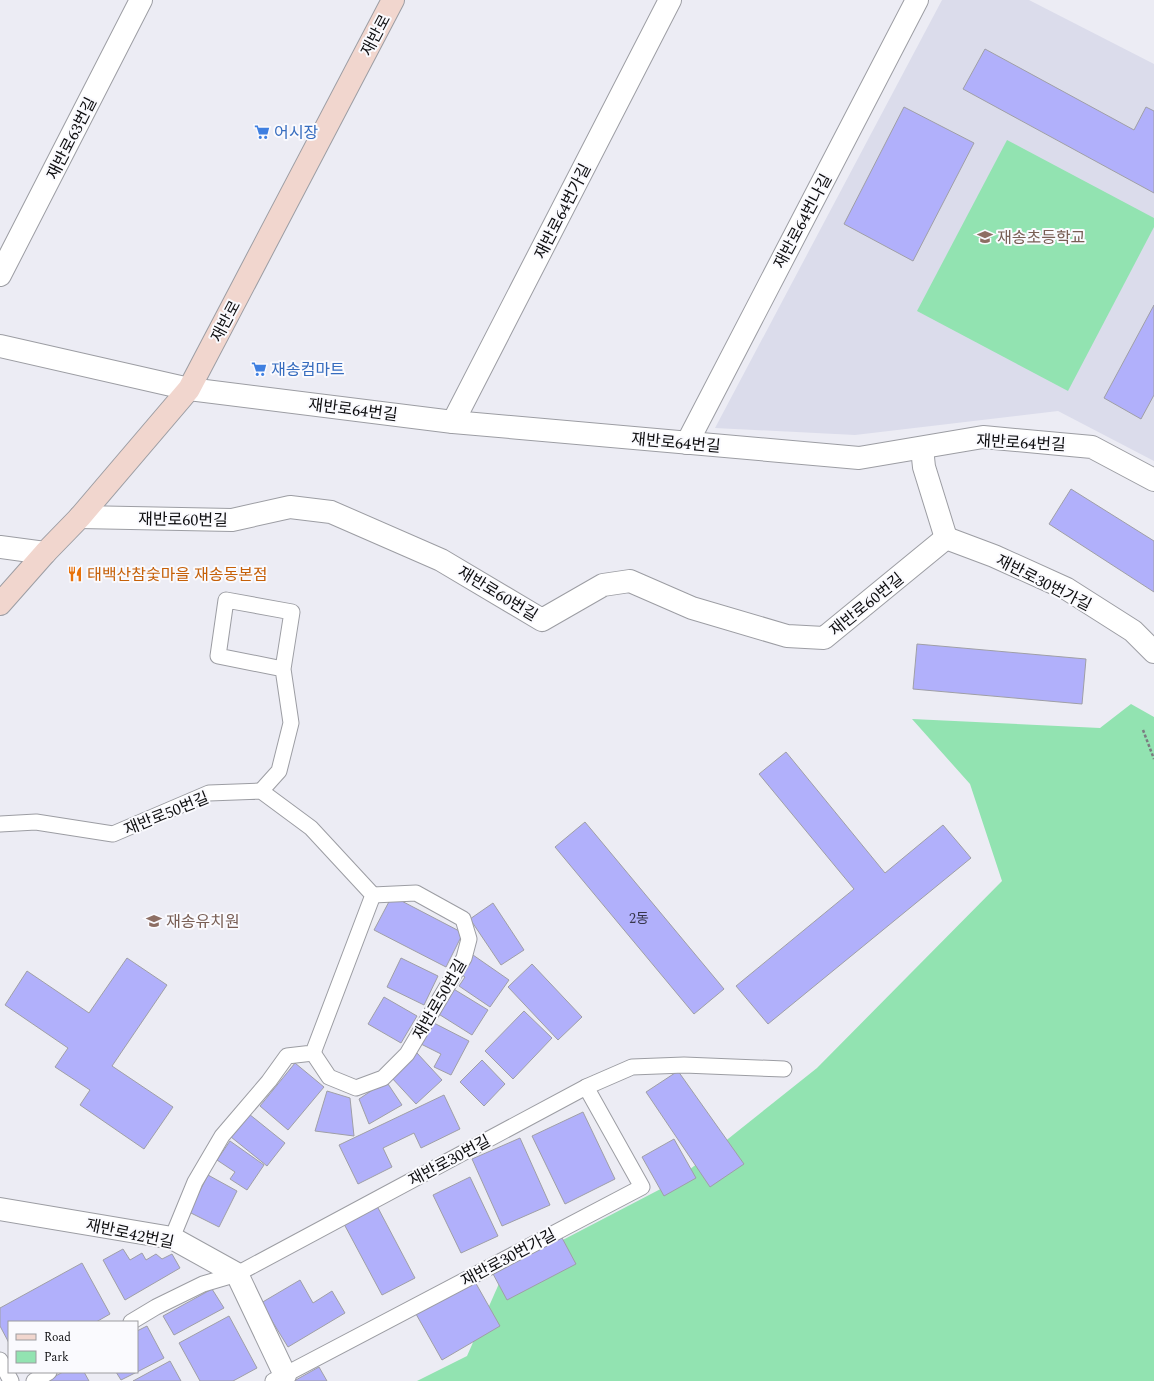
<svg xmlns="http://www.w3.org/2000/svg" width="1154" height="1381" font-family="Spectral,'Noto Sans KR',serif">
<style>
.built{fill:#dbdceb}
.green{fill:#92e3b1}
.building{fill:#b1b0fb;stroke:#9f9fa6}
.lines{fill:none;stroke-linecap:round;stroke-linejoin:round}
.lane-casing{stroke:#9c9da3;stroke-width:17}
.street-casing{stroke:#9c9da3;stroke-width:24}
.secondary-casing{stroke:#9c9da3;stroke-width:24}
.path{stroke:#7b7b80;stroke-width:2.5;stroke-dasharray:3 2;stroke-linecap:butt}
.lane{stroke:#fff;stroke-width:15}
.street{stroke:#fff;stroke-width:22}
.secondary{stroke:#f1d6ce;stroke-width:22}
.labels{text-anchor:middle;stroke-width:4;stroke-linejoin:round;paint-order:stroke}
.number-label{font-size:14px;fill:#37364b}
.street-label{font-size:16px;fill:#0e0e10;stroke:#fafafe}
.shop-label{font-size:16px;fill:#366cbe;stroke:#fafafe;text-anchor:start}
.education-label{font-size:16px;fill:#785e54;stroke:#fafafe;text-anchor:start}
.food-label{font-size:16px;fill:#c56008;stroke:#fafafe;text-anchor:start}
</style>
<rect width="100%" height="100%" fill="#ececf4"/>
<!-- built -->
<polygon class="built" points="942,0 1029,0 1154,64 1154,461 1058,411 855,435 715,428"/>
<!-- green -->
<g class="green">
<polygon points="1007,140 1154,218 1154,227 1068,391 917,311"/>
<polygon points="1131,704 1154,717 1154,1381 417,1381 467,1356 505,1270 674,1182 817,1068 1002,881 970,784 912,719 1100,728"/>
</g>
<!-- building -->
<g class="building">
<polygon points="985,49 1134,130 1146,107 1154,111 1154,193 963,89"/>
<polygon points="904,107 974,143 913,261 844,224"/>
<polygon points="1154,305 1154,395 1141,419 1104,398"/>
<polygon points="1071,489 1154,541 1154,592 1049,524"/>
<polygon points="917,644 1086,659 1082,704 913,689"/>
<polygon points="786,752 885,873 943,825 971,858 768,1024 736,986 854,889 759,774"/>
<polygon points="585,822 724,989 694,1014 555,847"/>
<polygon points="392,896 463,933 446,967 374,930"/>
<polygon points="493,903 524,950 501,965 470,919"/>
<polygon points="473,955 509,980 490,1007 459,986 465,977 460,974"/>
<polygon points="127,958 167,985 112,1066 173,1107 144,1149 80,1105 90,1090 55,1067 68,1048 5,1005 27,971 89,1013"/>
<polygon points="401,958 438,976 424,1005 387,987"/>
<polygon points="532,964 582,1017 558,1040 508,987"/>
<polygon points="452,988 488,1010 472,1035 437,1013"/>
<polygon points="384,997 417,1016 401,1043 368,1024"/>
<polygon points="524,1011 552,1038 513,1079 485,1051"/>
<polygon points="432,1022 469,1041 451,1075 434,1067 441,1054 421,1044"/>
<polygon points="417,1053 442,1080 416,1104 391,1077"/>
<polygon points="482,1060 505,1084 484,1106 460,1082"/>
<polygon points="295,1063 324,1087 288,1130 260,1106"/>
<polygon points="678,1071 744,1164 710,1187 646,1092"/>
<polygon points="386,1081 402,1105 369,1124 359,1099"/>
<polygon points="327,1091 350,1098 354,1136 315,1131"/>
<polygon points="444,1095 460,1129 421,1148 414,1133 383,1148 392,1167 358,1184 339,1145"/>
<polygon points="583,1112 615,1179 565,1204 532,1136"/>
<polygon points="249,1114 285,1143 267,1166 231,1137"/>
<polygon points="520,1138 550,1205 502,1226 472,1159"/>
<polygon points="674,1139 696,1178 664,1196 642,1157"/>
<polygon points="230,1141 264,1165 247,1190 230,1179 235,1172 217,1160"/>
<polygon points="208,1175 237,1191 219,1227 189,1212"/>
<polygon points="470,1177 498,1236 461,1253 433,1195"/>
<polygon points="377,1206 415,1278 382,1295 344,1224"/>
<polygon points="561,1236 576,1264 507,1300 492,1272"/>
<polygon points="123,1249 130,1260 142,1253 146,1260 156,1254 162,1259 172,1254 180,1268 125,1300 103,1260"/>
<polygon points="82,1263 110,1314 96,1322 9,1322 9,1343 0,1326 0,1308"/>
<polygon points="300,1280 313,1303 332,1291 345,1313 288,1347 261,1303"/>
<polygon points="474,1280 500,1326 442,1360 416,1314"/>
<polygon points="212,1289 224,1308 174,1335 163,1316"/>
<polygon points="229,1316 257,1368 233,1381 200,1381 179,1343"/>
<polygon points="147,1326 164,1358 137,1372 137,1331"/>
<polygon points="170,1361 181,1381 133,1381"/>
<polygon points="319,1367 327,1381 294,1381"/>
<polygon points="63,1372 84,1372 89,1381 46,1381"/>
<polygon points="116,1372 137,1372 121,1380"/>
</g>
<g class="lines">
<!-- lane casing -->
<g class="lane-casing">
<g id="lane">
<polyline points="261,791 279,771 291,723 283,669 292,612 226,600 218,656 283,669"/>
<polyline points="0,824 36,822 113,834 209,793 261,791 311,828 373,895 313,1053 287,1056 269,1081 222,1136 195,1182 172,1238"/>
<polyline points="313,1053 329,1077 356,1088 383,1078 407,1054 464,958 469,939 463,919 416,893 373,895"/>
<polyline points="131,1322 156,1307 203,1284 237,1274 586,1087 632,1067 684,1065 784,1069"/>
<polyline points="0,1360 11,1381"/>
<polyline points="34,1381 49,1372"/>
<polyline points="273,1381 642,1187 586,1087"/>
</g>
</g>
<!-- street casing -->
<g class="street-casing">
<g id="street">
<polyline points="0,275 141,0"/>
<polyline points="0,346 189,389 453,422 859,458 983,437 1092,447 1154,480"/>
<polyline points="453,422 670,0"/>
<polyline points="687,443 917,0"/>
<polyline points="922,448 924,467 946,538"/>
<polyline points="80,517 232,520 290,507 331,512 441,560 542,620 603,585 630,581 692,608 787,636 824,638 946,538"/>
<polyline points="946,538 994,556 1067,589 1133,631 1154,652"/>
<polyline points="0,547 45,553"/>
<polyline points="0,1209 172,1238 237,1274 285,1375"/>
</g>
</g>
<!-- secondary casing -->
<g class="secondary-casing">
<polyline id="secondary" points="0,604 45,553 80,517 189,389 393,0"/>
</g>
<!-- path -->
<polyline class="path" points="1143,730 1154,759"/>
<!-- lane -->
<use href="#lane" class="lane"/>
<!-- street -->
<use href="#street" class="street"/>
<!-- secondary -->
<use href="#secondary" class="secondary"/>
</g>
<!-- icons -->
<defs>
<g id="supermarket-bare" transform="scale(1.2)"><path d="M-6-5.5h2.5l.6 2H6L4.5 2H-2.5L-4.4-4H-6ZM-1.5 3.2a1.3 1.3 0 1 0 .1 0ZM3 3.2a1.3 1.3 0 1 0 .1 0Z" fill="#3f7fe0" stroke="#fafafe" stroke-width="2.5" paint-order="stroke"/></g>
<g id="school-bare" transform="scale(1.2)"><path d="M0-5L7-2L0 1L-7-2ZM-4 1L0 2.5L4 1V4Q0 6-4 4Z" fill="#8d6e63" stroke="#fafafe" stroke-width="2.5" paint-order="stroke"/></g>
<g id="restaurant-bare" transform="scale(1.2)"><path d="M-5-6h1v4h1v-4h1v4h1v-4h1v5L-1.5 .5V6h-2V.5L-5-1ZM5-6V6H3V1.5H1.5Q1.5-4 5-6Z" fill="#e8710a" stroke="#fafafe" stroke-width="2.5" paint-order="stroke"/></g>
</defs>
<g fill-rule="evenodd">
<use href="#supermarket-bare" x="262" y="132"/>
<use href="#school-bare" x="985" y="237"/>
<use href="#supermarket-bare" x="259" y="369"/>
<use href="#restaurant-bare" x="75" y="574"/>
<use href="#school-bare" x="154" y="921"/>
</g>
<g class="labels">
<!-- number labels -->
<g class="number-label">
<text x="639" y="923">2동</text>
</g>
<!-- street labels -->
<g class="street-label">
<text transform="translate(375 35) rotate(-62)" y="6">재반로</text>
<text transform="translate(71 138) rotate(-63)" y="6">재반로63번길</text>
<text transform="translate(562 211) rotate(-63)" y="6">재반로64번가길</text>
<text transform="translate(802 221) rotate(-62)" y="6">재반로64번나길</text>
<text transform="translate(225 321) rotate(-62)" y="6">재반로</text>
<text transform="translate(353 409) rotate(7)" y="6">재반로64번길</text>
<text transform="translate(676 442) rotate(5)" y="6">재반로64번길</text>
<text transform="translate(1021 442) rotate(3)" y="6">재반로64번길</text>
<text transform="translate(183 519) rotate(1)" y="6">재반로60번길</text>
<text transform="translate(1044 582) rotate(27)" y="6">재반로30번가길</text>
<text transform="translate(498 593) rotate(31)" y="6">재반로60번길</text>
<text transform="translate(866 604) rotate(-39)" y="6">재반로60번길</text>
<text transform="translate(166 813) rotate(-22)" y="6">재반로50번길</text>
<text transform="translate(439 999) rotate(-60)" y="6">재반로50번길</text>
<text transform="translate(449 1160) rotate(-28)" y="6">재반로30번길</text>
<text transform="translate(130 1233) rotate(12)" y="6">재반로42번길</text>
<text transform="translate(508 1257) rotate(-28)" y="6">재반로30번가길</text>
</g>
<!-- shop labels -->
<g class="shop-label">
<text x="274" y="138">어시장</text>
<text x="271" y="375">재송컴마트</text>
</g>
<!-- education labels -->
<g class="education-label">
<text x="997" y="243">재송초등학교</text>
<text x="166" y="927">재송유치원</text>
</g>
<!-- food labels -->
<g class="food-label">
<text x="87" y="580">태백산참숯마을 재송동본점</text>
</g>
</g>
<!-- legend -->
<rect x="8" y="1321" width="130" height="52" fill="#fafafe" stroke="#9c9c9f"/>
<rect x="16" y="1334" width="20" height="6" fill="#f1d6ce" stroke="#9c9c9f"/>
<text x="44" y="1341" font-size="12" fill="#0e0e10">Road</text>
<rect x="16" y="1351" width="20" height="12" fill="#92e3b1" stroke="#9c9c9f"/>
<text x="44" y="1361" font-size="12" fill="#0e0e10">Park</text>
</svg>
